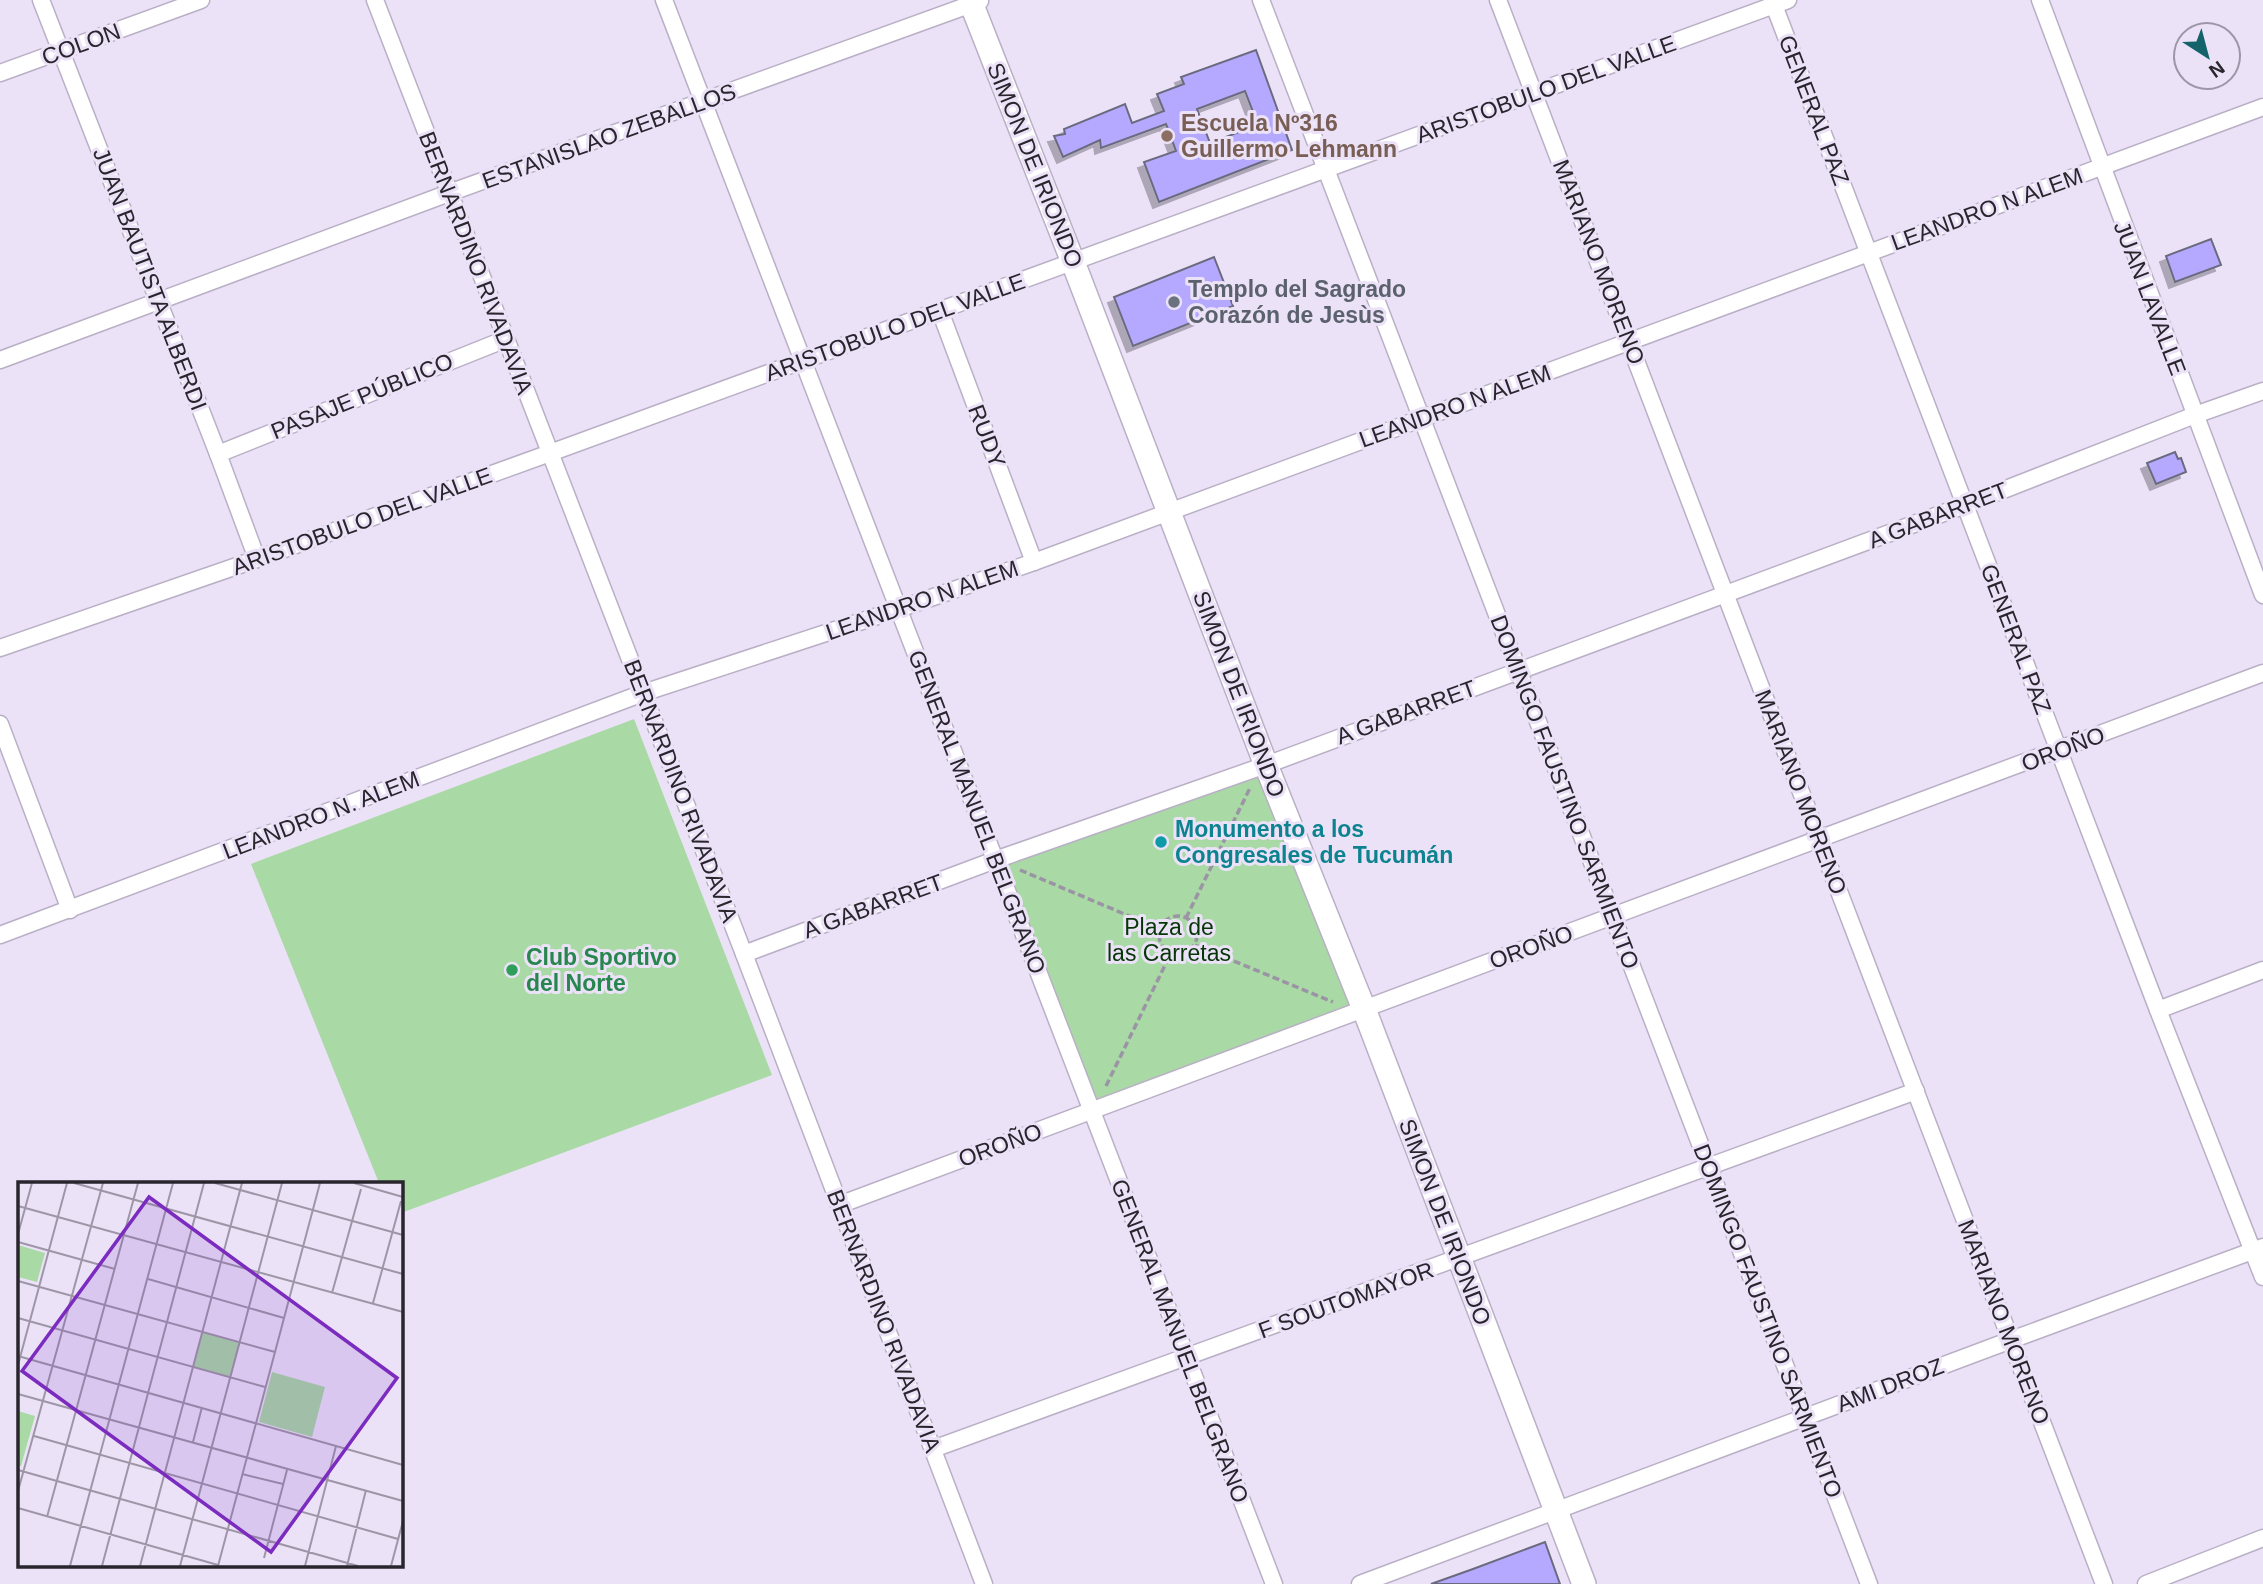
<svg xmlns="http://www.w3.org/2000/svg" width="2263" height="1584" font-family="Arial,sans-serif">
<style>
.green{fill:#a9d9a5}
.building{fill:#b4a9ff;stroke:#6b6a7e;stroke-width:2;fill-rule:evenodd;filter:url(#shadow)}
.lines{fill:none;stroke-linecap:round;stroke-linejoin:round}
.street-casing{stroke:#bab0c6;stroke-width:19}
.secondary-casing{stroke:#bab0c6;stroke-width:26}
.path{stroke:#9b94a4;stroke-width:3.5;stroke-dasharray:7 3.5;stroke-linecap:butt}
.street{stroke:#fff;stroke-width:16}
.secondary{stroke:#fff;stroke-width:23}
.education-dot{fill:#8d6e63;stroke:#ece2f8;stroke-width:2.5}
.worship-dot{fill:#6b7280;stroke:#ece2f8;stroke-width:2.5}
.culture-dot{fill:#0f9aa8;stroke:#ece2f8;stroke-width:2.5}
.leisure-dot{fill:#2e9e5b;stroke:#ece2f8;stroke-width:2.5}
.labels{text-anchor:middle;stroke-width:6;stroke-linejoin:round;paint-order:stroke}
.street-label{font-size:23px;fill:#29252d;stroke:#ece2f8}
.education-label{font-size:23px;font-weight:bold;fill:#785e54;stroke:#ece2f8;text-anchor:start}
.worship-label{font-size:23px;font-weight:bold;fill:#5b616d;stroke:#ece2f8;text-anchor:start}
.culture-label{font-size:23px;font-weight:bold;fill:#0d838f;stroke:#ece2f8;text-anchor:start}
.park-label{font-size:23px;fill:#063606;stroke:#ece2f8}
.leisure-label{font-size:23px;font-weight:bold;fill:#27864d;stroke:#ece2f8;text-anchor:start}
.inset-road{fill:none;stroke:#9e96a7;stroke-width:2}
.view{fill:#7b2cbf;fill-opacity:0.15;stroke:#7b2cbf;stroke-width:3.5}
.inset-edge{fill:none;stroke:#29252d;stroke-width:3.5}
</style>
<defs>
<filter id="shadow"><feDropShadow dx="-6" dy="6" stdDeviation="0" flood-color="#0004"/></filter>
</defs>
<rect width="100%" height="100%" fill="#ece2f8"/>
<!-- green -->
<g class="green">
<polygon points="634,719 772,1075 401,1213 401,1183 379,1183 251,864"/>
<polygon points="1266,765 1364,1009 1092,1112 995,860"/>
</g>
<!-- building -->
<g class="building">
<path d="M1256,50L1292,150L1159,202L1144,162L1176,151L1166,124L1101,148L1100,140L1063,157L1054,136L1065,134L1064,129L1125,104L1132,123L1164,111L1157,94L1184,84L1181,77ZM1245,91L1258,125L1210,143L1197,109Z"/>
<polygon points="2211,239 2221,265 2175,282 2166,256"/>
<polygon points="1214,257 1233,306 1133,346 1114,297"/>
<polygon points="2175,452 2178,459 2181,458 2186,472 2156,484 2147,463"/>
<polygon points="1545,1542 1560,1584 1431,1584 1473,1569"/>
</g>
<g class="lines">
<!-- street casing -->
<g class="street-casing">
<g id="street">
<polyline points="41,0 218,454 257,559"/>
<polyline points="375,0 744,954 984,1584"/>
<polyline points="664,0 1274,1584"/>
<polyline points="1261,0 1869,1584"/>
<polyline points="1498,0 2104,1584"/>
<polyline points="1772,0 2158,1010 2263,1277"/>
<polyline points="2040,0 2263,595"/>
<polyline points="0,73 201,0"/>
<polyline points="940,311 1034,562"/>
<polyline points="0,360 449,193 980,1"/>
<polyline points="218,454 506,339"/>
<polyline points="0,648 257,559 550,453 1788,0"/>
<polyline points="0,724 70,910"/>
<polyline points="0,935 643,693 899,609 1034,562 2263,107"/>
<polyline points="744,954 995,860 1266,765 1965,505 2195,415 2263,391"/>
<polyline points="2158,1010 2263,970"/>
<polyline points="839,1205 2263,673"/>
<polyline points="933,1449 1916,1091"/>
<polyline points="1360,1584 2011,1340 2263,1247"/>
<polyline points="2146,1584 2263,1538"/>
</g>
</g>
<!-- secondary casing -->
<g class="secondary-casing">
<polyline id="secondary" points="970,0 1073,262 1266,765 1364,1009 1584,1584"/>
</g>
<!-- path -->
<g class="path">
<polyline points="1020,870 1160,929"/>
<circle cx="1178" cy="935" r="19"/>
<polyline points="1186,918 1250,788"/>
<polyline points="1195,945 1333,1002"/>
<polyline points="1106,1086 1171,953"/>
</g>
<!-- street -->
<use href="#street" class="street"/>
<!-- secondary -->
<use href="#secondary" class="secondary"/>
</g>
<!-- markers -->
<circle class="education-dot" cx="1167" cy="136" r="7"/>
<circle class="worship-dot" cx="1174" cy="302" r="7"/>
<circle class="culture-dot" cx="1161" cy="842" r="7"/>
<circle class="leisure-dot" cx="512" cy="970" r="7"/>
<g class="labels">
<!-- street labels -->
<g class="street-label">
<text transform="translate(81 44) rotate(-20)" y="8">COLON</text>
<text transform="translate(1546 89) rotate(-20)" y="8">ARISTOBULO DEL VALLE</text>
<text transform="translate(1814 110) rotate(69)" y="8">GENERAL PAZ</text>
<text transform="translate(609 136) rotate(-20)" y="8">ESTANISLAO ZEBALLOS</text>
<text transform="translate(1035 165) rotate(68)" y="8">SIMON DE IRIONDO</text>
<text transform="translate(1987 209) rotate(-20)" y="8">LEANDRO N ALEM</text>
<text transform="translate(1599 262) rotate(69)" y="8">MARIANO MORENO</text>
<text transform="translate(476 263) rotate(69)" y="8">BERNARDINO RIVADAVIA</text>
<text transform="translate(150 279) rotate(69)" y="8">JUAN BAUTISTA ALBERDI</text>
<text transform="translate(2150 298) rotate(69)" y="8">JUAN LAVALLE</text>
<text transform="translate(895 327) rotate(-20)" y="8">ARISTOBULO DEL VALLE</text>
<text transform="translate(362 396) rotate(-22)" y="8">PASAJE PÚBLICO</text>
<text transform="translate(1455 406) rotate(-20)" y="8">LEANDRO N ALEM</text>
<text transform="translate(987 436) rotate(69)" y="8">RUDY</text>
<text transform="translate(1938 515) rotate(-21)" y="8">A GABARRET</text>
<text transform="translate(362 521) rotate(-20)" y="8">ARISTOBULO DEL VALLE</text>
<text transform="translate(922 600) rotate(-19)" y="8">LEANDRO N ALEM</text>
<text transform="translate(2016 639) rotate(69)" y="8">GENERAL PAZ</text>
<text transform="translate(1239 694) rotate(69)" y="8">SIMON DE IRIONDO</text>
<text transform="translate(1406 712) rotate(-20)" y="8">A GABARRET</text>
<text transform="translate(2063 749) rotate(-21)" y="8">OROÑO</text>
<text transform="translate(681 791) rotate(69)" y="8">BERNARDINO RIVADAVIA</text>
<text transform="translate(1565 792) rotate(69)" y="8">DOMINGO FAUSTINO SARMIENTO</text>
<text transform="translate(1801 792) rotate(69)" y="8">MARIANO MORENO</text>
<text transform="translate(977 812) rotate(69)" y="8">GENERAL MANUEL BELGRANO</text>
<text transform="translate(321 815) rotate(-21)" y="8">LEANDRO N. ALEM</text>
<text transform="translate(873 906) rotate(-20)" y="8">A GABARRET</text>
<text transform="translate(1531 947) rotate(-20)" y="8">OROÑO</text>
<text transform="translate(1000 1145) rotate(-20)" y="8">OROÑO</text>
<text transform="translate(1445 1222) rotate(69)" y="8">SIMON DE IRIONDO</text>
<text transform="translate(1346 1300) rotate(-20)" y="8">F SOUTOMAYOR</text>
<text transform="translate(884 1321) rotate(69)" y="8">BERNARDINO RIVADAVIA</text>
<text transform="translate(1768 1321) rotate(69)" y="8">DOMINGO FAUSTINO SARMIENTO</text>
<text transform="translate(2004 1322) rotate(69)" y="8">MARIANO MORENO</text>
<text transform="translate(1180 1341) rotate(69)" y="8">GENERAL MANUEL BELGRANO</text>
<text transform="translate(1890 1385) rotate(-21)" y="8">AMI DROZ</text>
</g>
<!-- education labels -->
<g class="education-label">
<text x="1181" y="131">Escuela Nº316<tspan x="1181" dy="26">Guillermo Lehmann</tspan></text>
</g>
<!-- worship labels -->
<g class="worship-label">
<text x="1188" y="297">Templo del Sagrado<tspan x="1188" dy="26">Corazón de Jesùs</tspan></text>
</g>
<!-- culture labels -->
<g class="culture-label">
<text x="1175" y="837">Monumento a los<tspan x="1175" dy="26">Congresales de Tucumán</tspan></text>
</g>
<!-- park labels -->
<g class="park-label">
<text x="1169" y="935">Plaza de<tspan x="1169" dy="26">las Carretas</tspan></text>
</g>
<!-- leisure labels -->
<g class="leisure-label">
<text x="526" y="965">Club Sportivo<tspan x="526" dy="26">del Norte</tspan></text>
</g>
</g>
<!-- overview -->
<g transform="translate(18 1182)">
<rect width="385" height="385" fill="#ece2f8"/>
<path d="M0,63L27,71L19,100L0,95ZM184,150L222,160L212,196L175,185ZM254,190L307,205L294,255L241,240ZM0,229L17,234L3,284H0Z" fill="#a9d9a5"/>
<path class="inset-road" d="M56,1L385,92M197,1L385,53M336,1L385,15M0,24L385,130M0,52L14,1M0,60L97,87M130,97L266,136M0,99L257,170M314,111L343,7M355,121L383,19M0,136L247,205M0,174L385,283M0,183L49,1M0,212L385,319M16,254L380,357M175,260L184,225M0,288L340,384M224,292L265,302M0,309L85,1M0,326L200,383M29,335L120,1M246,376L269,288M52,384L155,1M84,384L186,1M122,384L224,1M162,384L264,1M200,384L302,1M287,384L318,264M329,384L348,308M373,384L385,339"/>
<path class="view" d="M131,15L379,196L253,370L4,189Z"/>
<rect width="385" height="385" class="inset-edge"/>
</g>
<!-- north arrow -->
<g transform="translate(2207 56) rotate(144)"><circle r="33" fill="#ece2f8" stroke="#9e96a7" stroke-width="2"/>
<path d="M0-5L12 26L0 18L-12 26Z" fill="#15636a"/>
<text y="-10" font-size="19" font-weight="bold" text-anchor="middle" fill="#29252d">N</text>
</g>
</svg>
